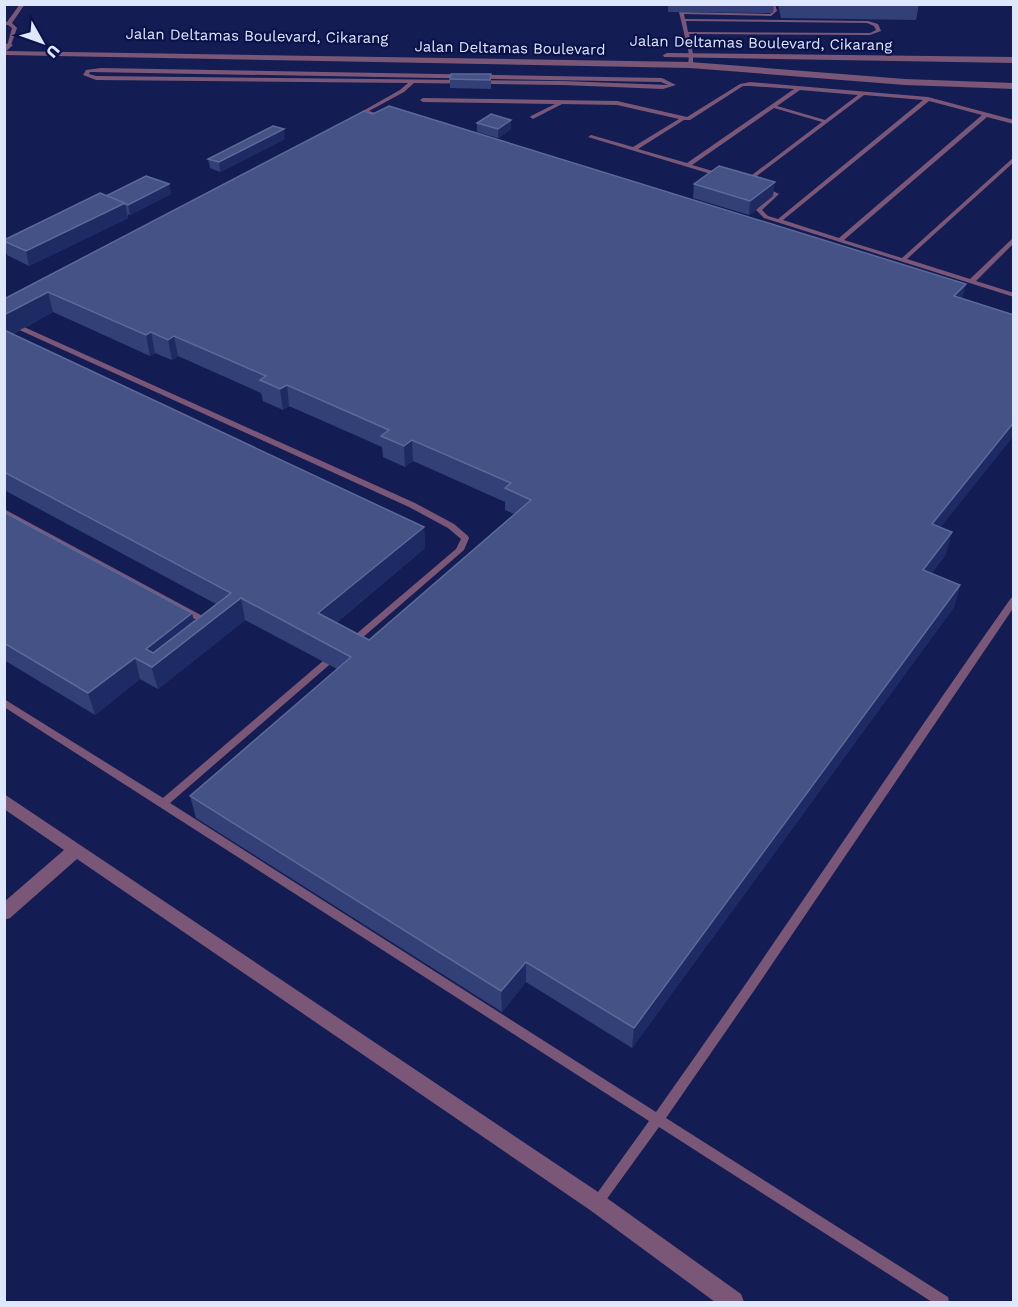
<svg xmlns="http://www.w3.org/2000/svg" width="1018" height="1307" font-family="'Work Sans',sans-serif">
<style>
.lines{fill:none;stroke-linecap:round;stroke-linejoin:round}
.service{fill:#7a5777;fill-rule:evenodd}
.minor{fill:#7a5777;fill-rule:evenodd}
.tertiary{fill:#7a5777;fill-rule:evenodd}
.wall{fill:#324077;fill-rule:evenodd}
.shaded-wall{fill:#1e2a63}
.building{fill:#455285;stroke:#5d6998;stroke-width:1.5}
.labels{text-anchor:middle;stroke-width:4.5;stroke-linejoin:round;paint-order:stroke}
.far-street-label{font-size:15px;fill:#dfe7fd;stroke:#0b1249}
</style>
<rect width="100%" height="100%" fill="#131d54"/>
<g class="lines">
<!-- service -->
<g class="service">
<polygon points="20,4 25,4 12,23 17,28 11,45 7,46 12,28 8,25 4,25 4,22 7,22"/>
<path d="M771,4H775L777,11L771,16L684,14L685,19L868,21L878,24L881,31L870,35L689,34L693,54V65L688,66L689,54L679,12L770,14L773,11ZM686,21L867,23L874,26L876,30L870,33L688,32Z"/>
<path d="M101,68L662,78L676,85L663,89L563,85L414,83L404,92L369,111L385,116L386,117L383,119L361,112L400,90L408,83L96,80L83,75L86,70ZM90,72L661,82L668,85L563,81L96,76L89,74Z"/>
<path d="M750,82L928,97L1014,120V124L987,117L844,240L902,258L1014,157V162L907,259L970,279L1014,237V243L976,281L1014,293V297L764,218L756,210L772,194L760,188L765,187L779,194L762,210L768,216L778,219L923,100L864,95L746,184L744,183V181L822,122L774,108L692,165L723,174V176L721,177L588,137L591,135L633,147L679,119L617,105L562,104L533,119L530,117L531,116L555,104L423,102L420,100L423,98L617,101L687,117L740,84ZM743,86H750L794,89L687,163L638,149L684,120H690ZM800,90L858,95L825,120L777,106ZM929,101L982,115L839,238L783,220Z"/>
<polygon points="4,318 415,503 454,524 468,536 469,538 464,550 354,645 348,645 347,643 348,641 456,549 461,539 448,528 409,507 4,323"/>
<polygon points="4,509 210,620 211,622 210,624 204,624 4,515"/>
<path d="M1014,597V607L760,982L666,1118L948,1297L949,1302H932L659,1127L601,1207L597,1209L593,1207L591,1203L593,1199L649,1121L4,707V699L163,798L330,655H336L338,657L336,659L170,803L656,1112C777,942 891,768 1011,598Z"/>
</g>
<!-- minor -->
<g class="minor">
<polygon points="9,43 13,45 4,53 4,45"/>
<polygon points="4,794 604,1196 741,1294 744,1302 715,1302 590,1210 77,859 10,918 4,920 4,902 64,850 4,809"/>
</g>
<!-- tertiary -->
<g class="tertiary">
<polygon points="4,51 690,62 905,79 1014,83 1014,89 905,85 690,68 4,55"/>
<polygon points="667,53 1014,57 1014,63 664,57 663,55"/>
</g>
</g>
<!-- wall -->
<g class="wall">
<polygon points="668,4 774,5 773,13 668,12"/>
<polygon points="778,4 919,4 916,20 781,18"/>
<polygon points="491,74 491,89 450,88 450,79"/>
<path d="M364,111L1014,315V435L940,527L946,554L931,574L960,585L954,607L632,1048L526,982L502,1012L196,818L190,796L337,669L245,620L158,689L140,679L95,715L4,660V512L192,613L194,621L216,604L4,490V299ZM53,312L150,356L155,353L172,360L178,356L261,393L263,401L283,410L289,406L382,447L383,457L405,467L413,461L505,502V510L514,514L369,640L336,623L425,548L424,527L13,334Z"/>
<polygon points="477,123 511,129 498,138 477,132"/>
<polygon points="285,139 220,172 210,168 208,159"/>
<polygon points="169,184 171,194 130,215 128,214 128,218 29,266 7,255 4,247 4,240 106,196"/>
<polygon points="694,184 773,196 749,215 693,198"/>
</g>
<!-- shaded-wall -->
<g class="shaded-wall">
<polygon points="511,120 511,129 498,138 498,129"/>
<polygon points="284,129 285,139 220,172 219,162"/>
<polygon points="775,182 773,196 749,215 750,201"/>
<polygon points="169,184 171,194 130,215 128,205"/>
<polygon points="125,203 128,218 29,266 26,251"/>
<polygon points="966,284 961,304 954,296"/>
<polygon points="48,292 53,312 4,338 4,315"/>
<polygon points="151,332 155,353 150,356 146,335"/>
<polygon points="174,336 178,356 172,360 168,340"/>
<polygon points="287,385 289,406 283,410 280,389"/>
<polygon points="1014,422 1014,435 926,546 932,524"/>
<polygon points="412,440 413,461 405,467 404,446"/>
<polygon points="424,527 425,548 321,635 318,613"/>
<polygon points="952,532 946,554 917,592 923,570"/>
<polygon points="960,585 954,607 632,1048 634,1028"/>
<polygon points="241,598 245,620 158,689 146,649 192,613 196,633"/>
<polygon points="135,658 140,679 95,715 88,693"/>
<polygon points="526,962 526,982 502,1012 501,991"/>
</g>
<!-- building -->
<g class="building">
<polygon points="451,74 491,74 490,80 450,79"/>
<polygon points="389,106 966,284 954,296 1014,315 1014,422 932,524 952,532 923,570 960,585 634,1028 526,962 501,991 190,796 351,657 241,598 152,667 135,658 88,693 4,643 4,512 192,613 146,649 153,653 231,593 4,472 4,330 424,527 318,613 369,640 531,500 505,488 511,483 412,440 404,446 381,436 389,430 287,385 280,389 260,380 266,376 174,336 168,340 151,332 146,335 48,292 4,315 4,299 364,111 373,114"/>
<polygon points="491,114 511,120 498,129 477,123"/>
<polygon points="273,126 284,129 219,162 208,159"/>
<polygon points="719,166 775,182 750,201 694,184"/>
<polygon points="146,176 169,184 128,205 106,196"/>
<polygon points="100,193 125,203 26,251 4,241 4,240"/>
</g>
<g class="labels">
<!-- far-street labels -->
<g class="far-street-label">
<text transform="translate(257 36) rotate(1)" y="5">Jalan Deltamas Boulevard, Cikarang</text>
<text transform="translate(761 43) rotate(1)" y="5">Jalan Deltamas Boulevard, Cikarang</text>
<text transform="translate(510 48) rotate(1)" y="5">Jalan Deltamas Boulevard</text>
</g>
</g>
<!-- border -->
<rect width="1018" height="1307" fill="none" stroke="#dfe7fd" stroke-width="12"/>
<!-- north arrow -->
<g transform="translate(42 42) rotate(130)" stroke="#0b1249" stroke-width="4.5" paint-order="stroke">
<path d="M0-4.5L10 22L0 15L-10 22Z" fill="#dfe7fd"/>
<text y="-9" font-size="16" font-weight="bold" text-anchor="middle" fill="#dfe7fd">U</text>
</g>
</svg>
